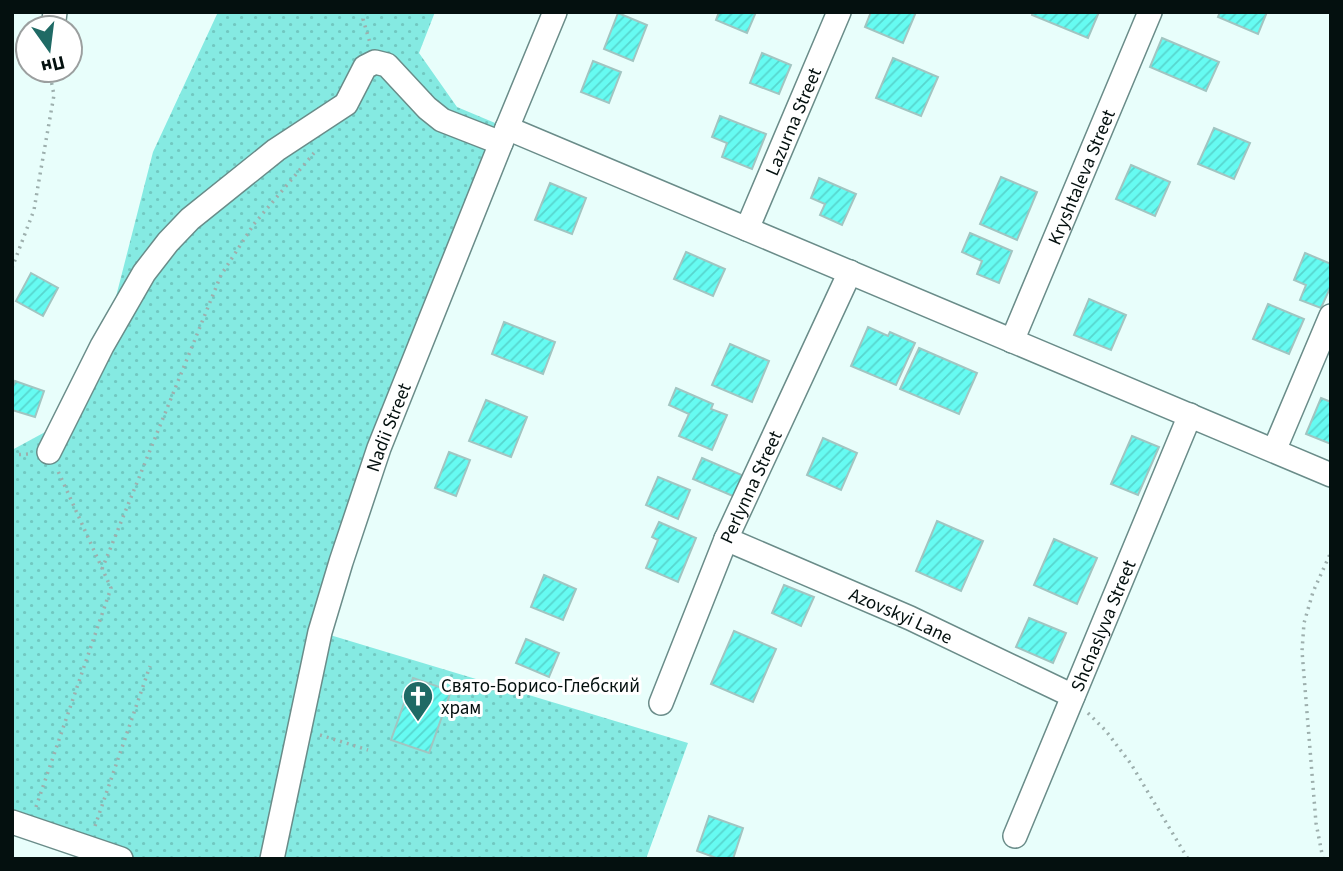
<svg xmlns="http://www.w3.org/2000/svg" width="1343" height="871" font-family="'Source Sans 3',sans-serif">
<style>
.grass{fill:url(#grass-dots)}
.building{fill:url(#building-hatch);stroke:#a1c5c1;stroke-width:2}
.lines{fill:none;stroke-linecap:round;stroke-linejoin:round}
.minor-casing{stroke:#6a8c89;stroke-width:26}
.path{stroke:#9dafad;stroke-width:3.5;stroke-dasharray:2 5;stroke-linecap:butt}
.minor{stroke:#fff;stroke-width:23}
.labels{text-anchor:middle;stroke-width:6;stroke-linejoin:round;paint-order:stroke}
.street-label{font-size:19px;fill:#04100f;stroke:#fff}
.poi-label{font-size:19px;fill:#04100f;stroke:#fff;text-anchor:start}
</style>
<defs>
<pattern id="grass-dots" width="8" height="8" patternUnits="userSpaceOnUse" patternTransform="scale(1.75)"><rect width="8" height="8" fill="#85eae2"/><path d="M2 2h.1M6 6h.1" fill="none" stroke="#71c8c1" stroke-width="1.8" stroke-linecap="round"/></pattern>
<pattern id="building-hatch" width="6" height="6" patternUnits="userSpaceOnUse" patternTransform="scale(1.75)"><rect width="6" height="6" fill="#66fbf2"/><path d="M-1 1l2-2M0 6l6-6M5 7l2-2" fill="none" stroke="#57d6ce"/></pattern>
</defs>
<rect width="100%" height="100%" fill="#e8fefb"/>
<!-- grass -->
<polygon class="grass" points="218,12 435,12 419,53 457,107 507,128 320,632 688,743 646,859 121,859 12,822 12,450 58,425 109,324 153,152"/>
<!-- building -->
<g class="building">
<polygon points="719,12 756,12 747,33 716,20"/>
<polygon points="871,12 916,12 903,43 865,27"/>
<polygon points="1033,12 1099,12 1088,38 1032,15"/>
<polygon points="1220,12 1267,12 1258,34 1218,17"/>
<polygon points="618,13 647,25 633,61 604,49"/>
<polygon points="1162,38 1219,62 1206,91 1150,67"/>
<polygon points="762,53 791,65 779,94 750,83"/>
<polygon points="893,58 938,77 921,116 876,98"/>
<polygon points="593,61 621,72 609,103 581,92"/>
<polygon points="720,116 766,134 752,169 722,157 727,143 712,137"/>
<polygon points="1214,128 1250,143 1234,179 1198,164"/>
<polygon points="1131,165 1170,182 1155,216 1116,199"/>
<polygon points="1001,177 1037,192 1017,240 980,224"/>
<polygon points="819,178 856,194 842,225 820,215 825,204 811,198"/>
<polygon points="550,183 586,198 572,234 535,220"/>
<polygon points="970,233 1012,251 999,283 977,274 982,261 962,252"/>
<polygon points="686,252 725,269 713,296 674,279"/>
<polygon points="1305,253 1331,264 1331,286 1321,308 1300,300 1306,285 1294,280"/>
<polygon points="31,273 58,288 43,316 16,301"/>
<polygon points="1089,299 1126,315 1111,350 1074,335"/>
<polygon points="1268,304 1304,319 1289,354 1253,339"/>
<polygon points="504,322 555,342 543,374 492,354"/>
<polygon points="868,327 888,336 890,332 915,343 896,385 851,366"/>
<polygon points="730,344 769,361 752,402 712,385"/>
<polygon points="919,348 977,373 959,414 900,389"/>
<polygon points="15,381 44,391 35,417 12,410 12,389"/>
<polygon points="676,388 713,404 711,409 727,415 712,450 679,436 689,414 669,405"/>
<polygon points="1321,398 1331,402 1331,444 1306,434"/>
<polygon points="486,400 527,417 511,457 469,441"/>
<polygon points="1132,436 1159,447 1138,495 1111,484"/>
<polygon points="823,438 857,453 841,490 807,475"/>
<polygon points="449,452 470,460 456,496 435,488"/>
<polygon points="702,458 744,476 735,497 693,479"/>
<polygon points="658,477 690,490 678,519 646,505"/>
<polygon points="937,521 983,541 961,591 916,571"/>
<polygon points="659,522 696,538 678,582 646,568 658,540 652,537"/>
<polygon points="1054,539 1097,558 1077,604 1034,585"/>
<polygon points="544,575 576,589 563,620 531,607"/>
<polygon points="784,585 814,597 801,626 772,613"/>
<polygon points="1029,618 1066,633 1053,663 1016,647"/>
<polygon points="734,631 776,649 753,702 711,684"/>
<polygon points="526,639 559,653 549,677 516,663"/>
<polygon points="413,678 451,691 429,753 391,740"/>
<polygon points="709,816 743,828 733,859 719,859 697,851"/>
</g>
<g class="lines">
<!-- minor casing -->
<g class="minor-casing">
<g id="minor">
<polyline points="53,28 55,12"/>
<polyline points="507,128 1331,475"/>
<path id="s1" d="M747,229L839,12"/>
<path id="s2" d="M1012,341L1150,12"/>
<polyline points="1276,446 1331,316"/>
<polyline points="49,452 102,346 144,273 168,242 190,219 276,150 346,104 365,67 375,62 387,65 427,108 442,120 501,143"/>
<path id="s3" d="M726,539L910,618L1073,696"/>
<path id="s4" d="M661,703L726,539L850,272"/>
<polyline points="12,822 121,859"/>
<path id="s5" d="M1015,836L1190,415"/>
<path id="s6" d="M272,859L320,632L341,562L379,448L507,128L555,12"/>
</g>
</g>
<!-- path -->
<g class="path">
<polyline points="365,12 363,19 370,43"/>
<polyline points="12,268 34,210 38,186 54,95 49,70"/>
<polyline points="12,455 28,454"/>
<polyline points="102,569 221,275 254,224 314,153"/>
<polyline points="1088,713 1106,731 1131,764 1188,859"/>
<polyline points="320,735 368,750"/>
<polyline points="36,807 111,588 58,471"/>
<polyline points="95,826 150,666"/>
<polyline points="1323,859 1316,823 1302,651 1304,623 1313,592 1331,552"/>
</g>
<!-- minor -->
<use href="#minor" class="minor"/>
</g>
<!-- icons -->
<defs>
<g id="church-pin" transform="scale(1.575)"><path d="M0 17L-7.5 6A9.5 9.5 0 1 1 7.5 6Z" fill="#1f6a65" stroke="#fff"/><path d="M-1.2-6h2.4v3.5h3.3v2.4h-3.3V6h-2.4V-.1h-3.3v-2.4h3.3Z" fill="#fff"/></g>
</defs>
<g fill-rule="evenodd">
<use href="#church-pin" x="418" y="696"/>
</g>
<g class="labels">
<!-- street labels -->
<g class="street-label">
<text dy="7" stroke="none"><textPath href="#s1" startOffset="117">Lazurna Street</textPath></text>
<text dy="7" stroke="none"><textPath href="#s2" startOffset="178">Kryshtaleva Street</textPath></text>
<text dy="7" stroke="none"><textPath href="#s6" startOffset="448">Nadii Street</textPath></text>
<text dy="7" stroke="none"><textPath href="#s4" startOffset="234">Perlynna Street</textPath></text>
<text dy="7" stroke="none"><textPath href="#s3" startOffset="191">Azovskyi Lane</textPath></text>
<text dy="7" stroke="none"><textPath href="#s5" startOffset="228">Shchaslyva Street</textPath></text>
</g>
<!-- poi labels -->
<g class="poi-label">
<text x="441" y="692">Свято-Борисо-Глебский<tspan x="441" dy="22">храм</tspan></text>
</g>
</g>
<!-- border -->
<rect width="1343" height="871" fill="none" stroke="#04100f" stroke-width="28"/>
<!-- north arrow -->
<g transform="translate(49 49) rotate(166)"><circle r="33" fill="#ffffff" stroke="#9b9f9f" stroke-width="2"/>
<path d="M0-5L12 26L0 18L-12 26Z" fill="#1f6a65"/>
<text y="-10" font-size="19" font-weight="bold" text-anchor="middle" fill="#04100f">Пн</text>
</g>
</svg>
